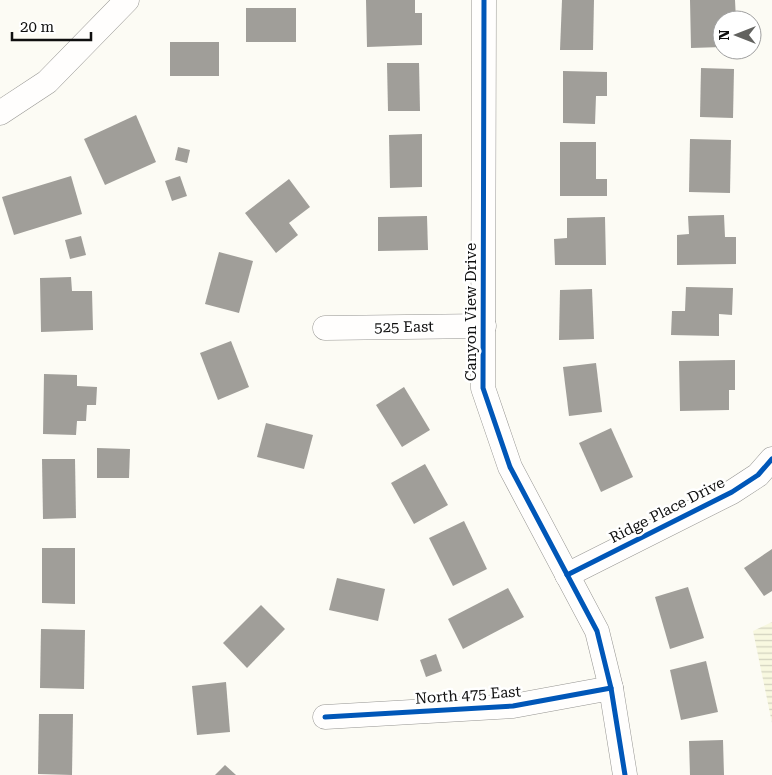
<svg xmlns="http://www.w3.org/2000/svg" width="772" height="775" font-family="'Roboto Serif',serif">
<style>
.farmland{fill:url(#farmland-rules)}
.building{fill:#a09e99}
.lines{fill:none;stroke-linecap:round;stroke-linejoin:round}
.minor-casing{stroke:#969592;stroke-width:25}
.minor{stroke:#fffefd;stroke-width:24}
.cycleway-casing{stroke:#fff;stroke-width:8}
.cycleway{stroke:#0057b8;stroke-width:5}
.labels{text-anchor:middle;stroke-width:5;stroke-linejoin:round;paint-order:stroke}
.street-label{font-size:15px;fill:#0f0f0f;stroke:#fff}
</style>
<defs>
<pattern id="farmland-rules" width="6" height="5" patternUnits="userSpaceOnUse" patternTransform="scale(1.25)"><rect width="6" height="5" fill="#f8f8e0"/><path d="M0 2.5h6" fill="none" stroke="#d3d3bf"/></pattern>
</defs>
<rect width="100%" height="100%" fill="#fcfbf4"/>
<!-- farmland -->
<polygon class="farmland" points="772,622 772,723 753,631"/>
<!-- building -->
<g class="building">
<polygon points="366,0 415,0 415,13 422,13 422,45 367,47"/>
<polygon points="562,0 594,0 593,50 560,50"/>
<polygon points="690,0 735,0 736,20 722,20 722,47 691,48"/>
<rect x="246" y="8" width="50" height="34"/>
<rect x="170" y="42" width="49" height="34"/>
<polygon points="387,63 419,63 420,111 388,111"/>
<polygon points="701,68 734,69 733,118 700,117"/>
<polygon points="563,71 607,72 607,96 596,96 595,124 563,123"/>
<polygon points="136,115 156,162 105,185 84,139"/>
<polygon points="422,134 422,187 390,188 389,135"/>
<polygon points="690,139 731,140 730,193 689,192"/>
<polygon points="560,142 596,142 596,179 607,179 607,196 560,196"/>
<polygon points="178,147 190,150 187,163 175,160"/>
<polygon points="71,176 82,214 14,235 2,197"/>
<polygon points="180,176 187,196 172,201 165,181"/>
<polygon points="289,179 310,207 289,223 298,235 276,253 245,213"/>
<polygon points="724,215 725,237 736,237 736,264 677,265 677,235 689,234 688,216"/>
<polygon points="427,216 428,250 378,251 378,217"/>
<polygon points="605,217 606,265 555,265 554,239 567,238 567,218"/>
<polygon points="81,236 86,255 70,259 65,240"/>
<polygon points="219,252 253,261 239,313 205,304"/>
<polygon points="71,277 72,291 92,291 93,330 41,332 40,278"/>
<polygon points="686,287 733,288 732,315 719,314 719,336 671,335 672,311 685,311"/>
<polygon points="592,289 594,339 559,340 560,290"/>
<polygon points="231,341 249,387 218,400 200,353"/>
<polygon points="735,360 735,390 729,390 729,410 680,411 679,361"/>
<polygon points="596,363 602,412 569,416 563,367"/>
<polygon points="44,374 77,375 77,386 97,387 96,405 87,405 86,421 77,421 76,435 43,434"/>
<polygon points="404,387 430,430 402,447 376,405"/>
<polygon points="266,423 313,435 304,469 257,457"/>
<polygon points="611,428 633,477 601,492 579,443"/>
<polygon points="97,448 130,449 129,478 97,478"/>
<polygon points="42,459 75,459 76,518 43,519"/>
<polygon points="425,464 448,505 414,524 391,483"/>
<polygon points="464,521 487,569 453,586 429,538"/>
<polygon points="42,548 75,548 75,604 42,603"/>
<polygon points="772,549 772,591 764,596 744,568"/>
<polygon points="337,578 385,589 378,621 329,610"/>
<polygon points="688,587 704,638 670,649 655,597"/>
<polygon points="508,588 524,617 463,649 448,619"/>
<polygon points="261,605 285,629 247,668 223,643"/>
<polygon points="41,629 85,630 84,689 40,688"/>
<polygon points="436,654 442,671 426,677 420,660"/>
<polygon points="706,661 718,712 681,720 670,670"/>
<polygon points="226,682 230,732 197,735 192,686"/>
<polygon points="39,714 73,714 72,775 38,774"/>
<polygon points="723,740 724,775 690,775 689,741"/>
<polygon points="225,765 236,775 215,775"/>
</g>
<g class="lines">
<!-- minor casing -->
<g class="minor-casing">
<g id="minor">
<polyline points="484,0 483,388 510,467 597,631 611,688 625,775"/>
<polyline points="0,113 47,82 127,0"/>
<polyline points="325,328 484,326"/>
<polyline points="567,575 732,492 758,475 772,459"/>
<polyline points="325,717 513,706 611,688"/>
</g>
</g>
<!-- minor -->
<use href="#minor" class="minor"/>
<!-- cycleway casing -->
<g class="cycleway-casing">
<g id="cycleway">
<polyline points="484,0 483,388 510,467 597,631 611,688 625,775"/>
<polyline points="567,575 732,492 758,475 772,459"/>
<polyline points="325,717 513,706 611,688"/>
</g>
</g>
<!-- cycleway -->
<use href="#cycleway" class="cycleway"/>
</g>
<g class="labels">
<!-- street labels -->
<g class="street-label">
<text transform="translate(471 312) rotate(-90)" y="5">Canyon View Drive</text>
<text transform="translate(404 327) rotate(-1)" y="5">525 East</text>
<text transform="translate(667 510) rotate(-27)" y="5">Ridge Place Drive</text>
<text transform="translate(468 695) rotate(-4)" y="5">North 475 East</text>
</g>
</g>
<!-- north arrow -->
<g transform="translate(737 35) rotate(270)"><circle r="24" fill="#ffffff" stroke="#9f9f9f"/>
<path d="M0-4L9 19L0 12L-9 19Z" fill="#62625f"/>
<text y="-8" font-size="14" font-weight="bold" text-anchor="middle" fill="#0f0f0f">N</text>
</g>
<!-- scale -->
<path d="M12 32v8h79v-8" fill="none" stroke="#0f0f0f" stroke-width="2.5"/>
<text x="20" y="32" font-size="15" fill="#0f0f0f" stroke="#ffffff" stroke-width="4" paint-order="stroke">20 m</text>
</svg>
